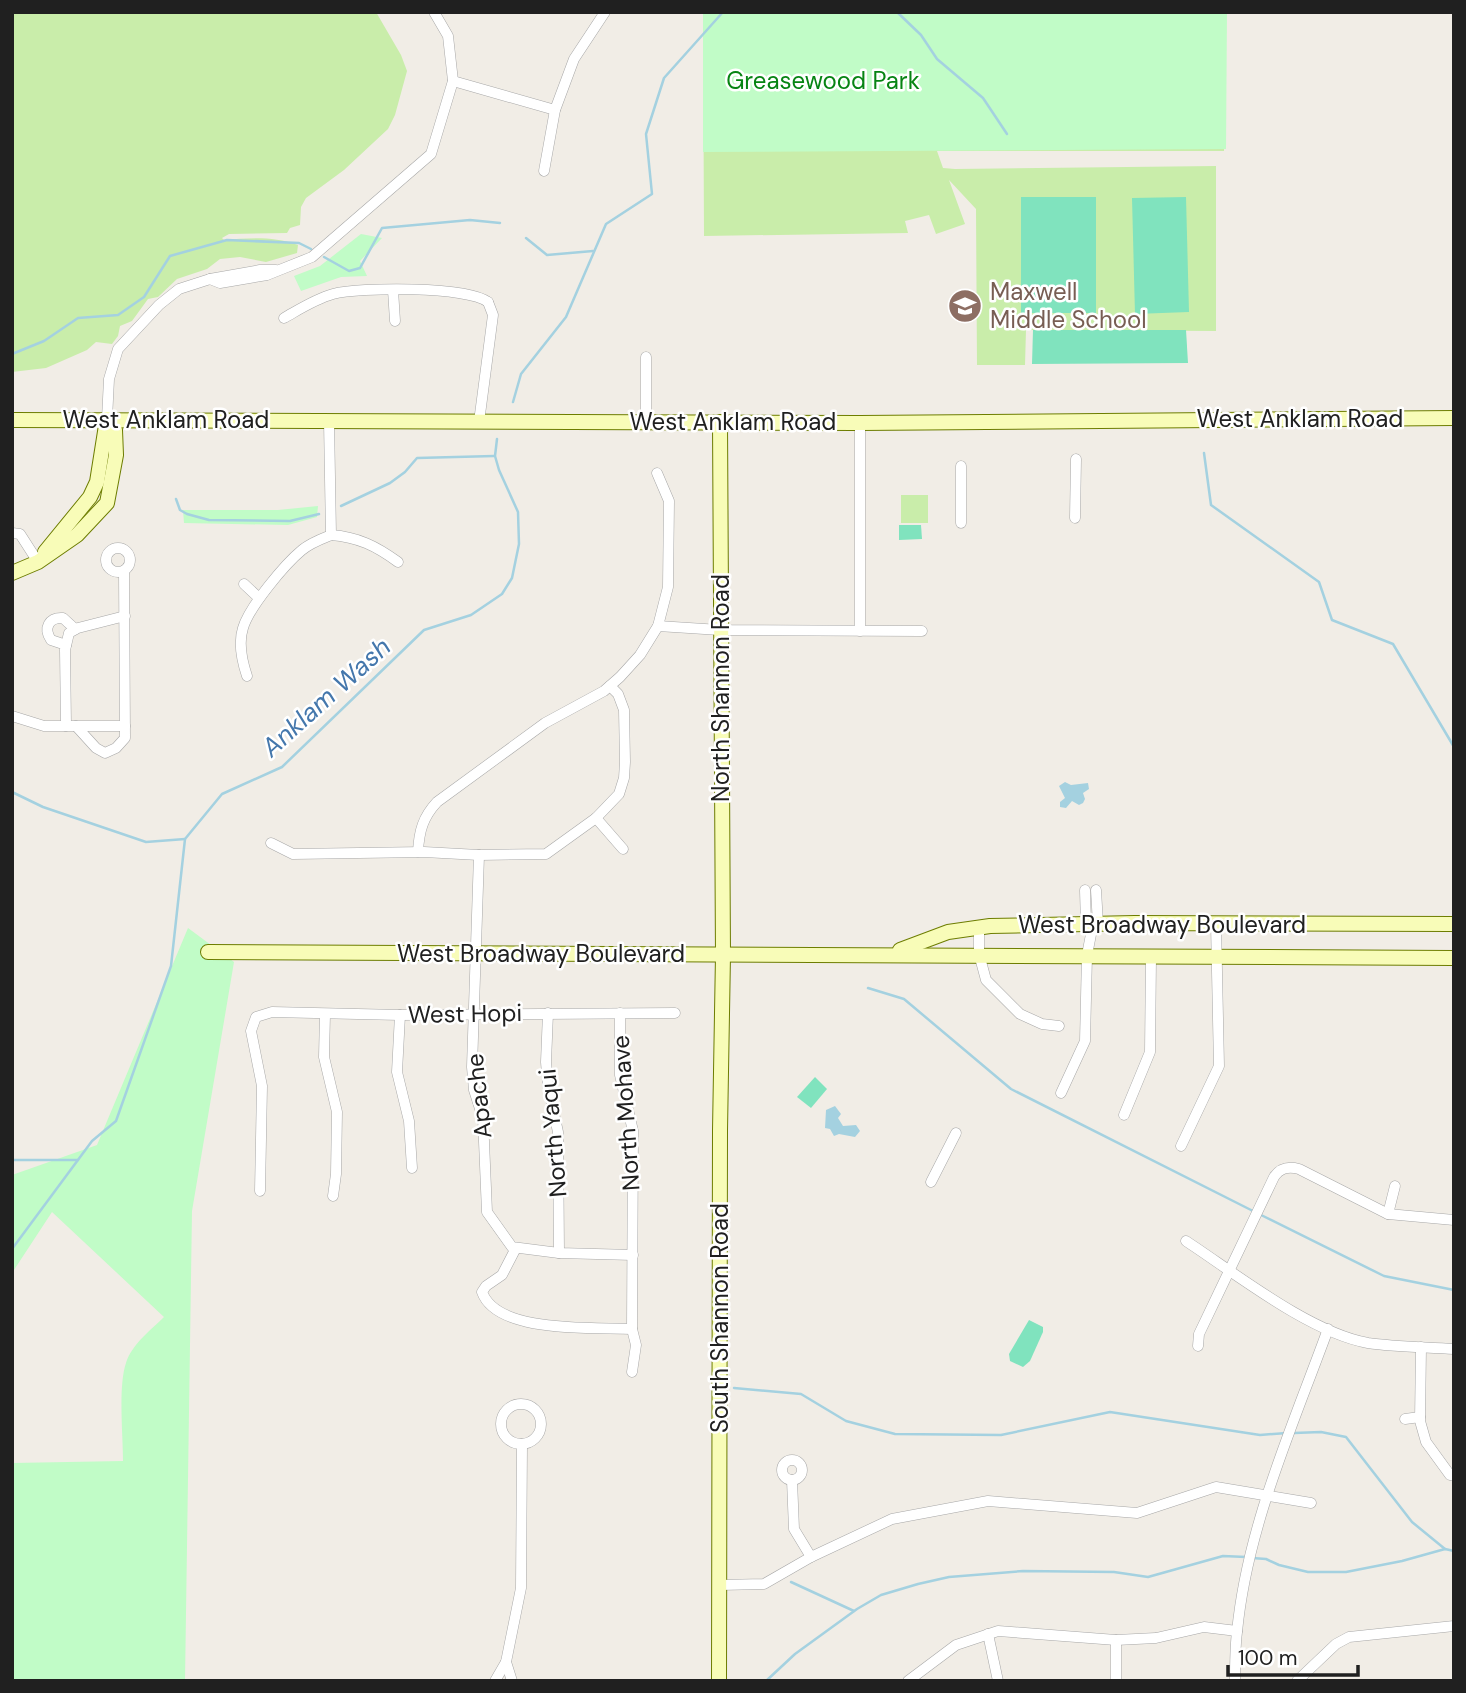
<svg xmlns="http://www.w3.org/2000/svg" width="1466" height="1693" font-family="'DM Sans',sans-serif">
<style>
.grass{fill:#c9edaa}
.park{fill:#c1fcc7}
.pitch{fill:#80e3be}
.water{fill:#a4d1e0}
.lines{fill:none;stroke-linecap:round;stroke-linejoin:round}
.stream{stroke:#a4d1e0;stroke-width:2.5}
.street-casing{stroke:#a7a7a7;stroke-width:11}
.secondary-casing{stroke:#6d7d00;stroke-width:16}
.street{stroke:#fff;stroke-width:10}
.secondary{stroke:#f8fcb8;stroke-width:14}
.labels{text-anchor:middle;stroke-width:5;stroke-linejoin:round;paint-order:stroke}
.park-label{font-size:24px;fill:#078413;stroke:#fff}
.education-label{font-size:24px;fill:#785e54;stroke:#fff;text-anchor:start}
.street-label{font-size:24px;fill:#202020;stroke:#fff}
.water-label{font-size:26px;font-style:italic;fill:#4477ac;stroke:#fff}
</style>
<rect width="100%" height="100%" fill="#f1ede6"/>
<!-- grass -->
<g class="grass">
<path d="M12,12H376L401,55L407,71L395,115L388,129L344,170L306,198L301,207L300,225L290,228L287,233L229,234L222,238L224,240C250,238 273,236 298,245L297,253L266,262L240,257L220,259L207,269L177,279L158,297L148,299L132,321L120,326L118,336L112,344L96,342L87,350L46,368L12,372Z"/>
<polygon points="703,12 1226,12 1224,151 937,151 943,168 955,169 1216,166 1216,331 1026,330 1025,365 977,365 976,209 949,180 965,224 936,234 929,215 905,221 908,233 704,236"/>
<rect x="901" y="495" width="27" height="28"/>
</g>
<!-- park -->
<g class="park">
<polygon points="703,12 1227,12 1226,149 703,152"/>
<polygon points="361,234 382,238 360,261 367,276 341,277 301,291 294,276 320,266"/>
<polygon points="318,506 317,517 288,525 184,523 183,510 278,510"/>
<path d="M188,928L234,962L192,1211L185,1681H12V1463L123,1461C123,1435 118,1386 126,1363C132,1344 151,1330 164,1317L52,1212L12,1273V1175L97,1145Z"/>
</g>
<!-- pitch -->
<g class="pitch">
<rect x="1021" y="197" width="75" height="116"/>
<polygon points="1186,197 1189,312 1135,314 1132,198"/>
<polygon points="1033,330 1186,330 1188,363 1032,364"/>
<polygon points="899,525 921,525 922,539 899,540"/>
<polygon points="815,1077 827,1089 811,1108 797,1097"/>
<polygon points="1029,1320 1043,1327 1043,1332 1030,1361 1023,1367 1010,1361 1009,1354"/>
</g>
<!-- water -->
<g class="water">
<polygon points="1065,782 1071,785 1088,783 1089,789 1083,793 1085,799 1083,803 1079,805 1072,801 1066,808 1060,807 1060,802 1065,798 1059,786"/>
<polygon points="835,1106 841,1114 838,1118 843,1126 856,1125 860,1131 855,1137 839,1134 834,1136 830,1129 825,1128 826,1110"/>
</g>
<g class="lines">
<!-- stream -->
<g class="stream">
<polyline points="897,12 921,35 937,59 983,98 1007,134"/>
<polyline points="526,238 547,255 593,251"/>
<polyline points="324,257 349,271 360,268 382,228 470,220 500,223"/>
<polyline points="12,354 44,341 78,318 118,315 144,297 170,256 227,240 299,243 311,249"/>
<polyline points="513,402 521,374 566,317 606,224 652,194 646,134 664,78 723,12"/>
<polyline points="1204,453 1211,505 1319,582 1332,620 1393,644 1454,747"/>
<polyline points="176,499 180,510 187,514 209,520 290,521 319,514"/>
<polyline points="341,506 390,483 405,472 417,458 494,456"/>
<polyline points="12,792 43,807 146,842 185,839"/>
<polyline points="868,988 904,999 1011,1089 1253,1211"/>
<polyline points="12,1160 78,1160"/>
<polyline points="1259,1214 1384,1276 1454,1290"/>
<polyline points="12,1249 92,1141 116,1121 171,966 185,839 222,794 282,767 424,630 471,615 502,594 512,578 519,544 518,512 499,470 495,456 497,439"/>
<polyline points="734,1388 801,1394 846,1421 895,1434 1001,1435 1110,1412 1260,1435 1287,1433"/>
<polyline points="1294,1433 1321,1432 1346,1437 1412,1522 1445,1549"/>
<polyline points="1252,1558 1266,1559 1279,1565 1308,1572 1346,1572 1402,1561 1445,1549 1454,1551"/>
<polyline points="791,1582 854,1611"/>
<polyline points="766,1681 795,1654 857,1609 881,1595 918,1584 949,1577 1023,1571 1114,1572 1148,1577 1223,1556 1246,1557"/>
</g>
<!-- street casing -->
<g class="street-casing">
<g id="street">
<polyline points="453,81 555,110"/>
<polyline points="544,171 555,110 574,59 605,12"/>
<polyline points="276,270 260,270 210,279 220,283 267,275 312,257 431,154 453,81 448,36 434,12"/>
<polyline points="393,290 395,321"/>
<path d="M284,318C300,309 315,299 333,294C359,287 468,286 488,302"/>
<polyline points="646,357 646,422"/>
<polyline points="107,419 109,379 118,349 159,305 179,289 210,279"/>
<polyline points="329,421 331,535"/>
<polyline points="479,422 493,315 488,302"/>
<polyline points="860,423 860,631"/>
<polyline points="961,466 961,523"/>
<polyline points="1075,518 1076,459"/>
<polyline points="12,533 20,534 38,562"/>
<path d="M331,535C358,537 376,546 398,562"/>
<circle cx="118" cy="560" r="12"/>
<polyline points="244,584 259,598"/>
<polyline points="658,626 720,630 922,631"/>
<path d="M66,645L51,640C43,628 49,617 63,618L75,629"/>
<path d="M247,676C242,661 238,643 243,628C249,607 285,564 302,550C310,543 321,539 331,535"/>
<polyline points="12,716 44,726 125,726"/>
<polyline points="66,726 65,650 69,633 78,628 125,616"/>
<polyline points="76,726 96,748 105,753 116,748 125,738 124,571"/>
<polyline points="596,818 623,849"/>
<polyline points="271,843 293,854 424,852 479,855 546,854 596,818 619,794 624,778 625,762 624,710 618,694 610,686"/>
<path d="M418,852C419,831 423,817 437,802L545,723L604,691L620,677L640,655L658,626L668,587L669,501L657,473"/>
<polyline points="479,855 472,1067 474,1090 483,1118 487,1212 512,1247 559,1253 633,1255"/>
<polyline points="1085,890 1086,924"/>
<polyline points="1096,890 1098,924"/>
<polyline points="979,927 979,954 986,980 1020,1014 1042,1024 1059,1026"/>
<polyline points="548,1013 546,1062 548,1086 558,1132 559,1253"/>
<polyline points="620,1013 620,1075 633,1131 632,1329 636,1345 632,1372"/>
<polyline points="325,1014 324,1057 337,1112 336,1174 333,1196"/>
<polyline points="400,1015 397,1072 409,1121 412,1168"/>
<polyline points="1061,1093 1085,1041 1087,955 1093,924"/>
<polyline points="1124,1115 1150,1052 1151,957"/>
<polyline points="1181,1146 1219,1066 1216,924"/>
<polyline points="931,1182 956,1133"/>
<polyline points="260,1191 262,1086 251,1031 256,1017 272,1012 400,1015 675,1013"/>
<polyline points="1388,1214 1395,1186"/>
<path d="M1186,1241C1236,1274 1311,1333 1368,1343C1396,1347 1426,1347 1454,1349"/>
<path d="M516,1248L502,1275L486,1286L482,1292C497,1334 594,1327 632,1329"/>
<path d="M1198,1346L1199,1334L1274,1177C1280,1168 1288,1166 1299,1169L1388,1214L1454,1220"/>
<polyline points="1421,1347 1420,1421 1426,1442 1450,1475 1454,1476"/>
<circle cx="521" cy="1424" r="20"/>
<polyline points="1405,1419 1420,1417"/>
<circle cx="792" cy="1470" r="10"/>
<polyline points="792,1480 794,1529 811,1557"/>
<polyline points="720,1585 764,1584 811,1557 892,1519 988,1501 1137,1513 1216,1487 1311,1503"/>
<polyline points="988,1634 998,1681"/>
<polyline points="1116,1680 1116,1640"/>
<polyline points="495,1681 506,1662"/>
<polyline points="512,1681 506,1662 521,1588 522,1444"/>
<polyline points="908,1681 956,1645 998,1631 1116,1640 1156,1638 1204,1627 1237,1631"/>
<path d="M1235,1681C1235,1665 1235,1648 1237,1632C1247,1527 1292,1428 1328,1329"/>
<polyline points="1297,1681 1336,1644 1349,1637 1454,1626"/>
</g>
</g>
<!-- secondary casing -->
<g class="secondary-casing">
<g id="secondary">
<polyline points="12,420 860,423 1454,418"/>
<polyline points="45,552 90,497 97,482 107,419"/>
<polyline points="12,573 38,562 77,535 107,503 116,455 115,430 107,419"/>
<polyline points="900,950 948,932 990,926 1135,923 1454,924"/>
<polyline points="208,952 1454,958"/>
<polyline points="719,1681 720,1130 723,955 720,422"/>
</g>
</g>
<!-- street -->
<use href="#street" class="street"/>
<!-- secondary -->
<use href="#secondary" class="secondary"/>
</g>
<!-- icons -->
<defs>
<g id="school-disc" transform="scale(1.75)"><circle r="9.5" fill="#8d6e63" stroke="#fff"/><path d="M0-5L7-2L0 1L-7-2ZM-4 1L0 2.5L4 1V4Q0 6-4 4Z" fill="#fff"/></g>
</defs>
<g fill-rule="evenodd">
<use href="#school-disc" x="965" y="306"/>
</g>
<g class="labels">
<!-- park labels -->
<g class="park-label">
<text x="823" y="89">Greasewood Park</text>
</g>
<!-- education labels -->
<g class="education-label">
<text x="990" y="300">Maxwell<tspan x="990" dy="28">Middle School</tspan></text>
</g>
<!-- street labels -->
<g class="street-label">
<text x="1300" y="427">West Anklam Road</text>
<text x="166" y="428">West Anklam Road</text>
<text x="733" y="430">West Anklam Road</text>
<text transform="translate(721 688) rotate(-90)" y="8">North Shannon Road</text>
<text x="1162" y="933">West Broadway Boulevard</text>
<text x="541" y="962">West Broadway Boulevard</text>
<text transform="translate(465 1014) rotate(-1)" y="8">West Hopi</text>
<text transform="translate(479 1096) rotate(-96)" y="8">Apache</text>
<text transform="translate(626 1113) rotate(-94)" y="8">North Mohave</text>
<text transform="translate(553 1133) rotate(-95)" y="8">North Yaqui</text>
<text transform="translate(720 1318) rotate(-90)" y="8">South Shannon Road</text>
</g>
<!-- water labels -->
<g class="water-label">
<text transform="translate(326 697) rotate(-42)" y="9">Anklam Wash</text>
</g>
</g>
<!-- border -->
<rect width="1466" height="1693" fill="none" stroke="#202020" stroke-width="28"/>
<!-- scale -->
<path d="M1228 1665v10h130v-10" fill="none" stroke="#202020" stroke-width="3.5"/>
<text x="1238" y="1665" font-size="21" fill="#202020" stroke="#ffffff" stroke-width="5" paint-order="stroke">100 m</text>
</svg>
